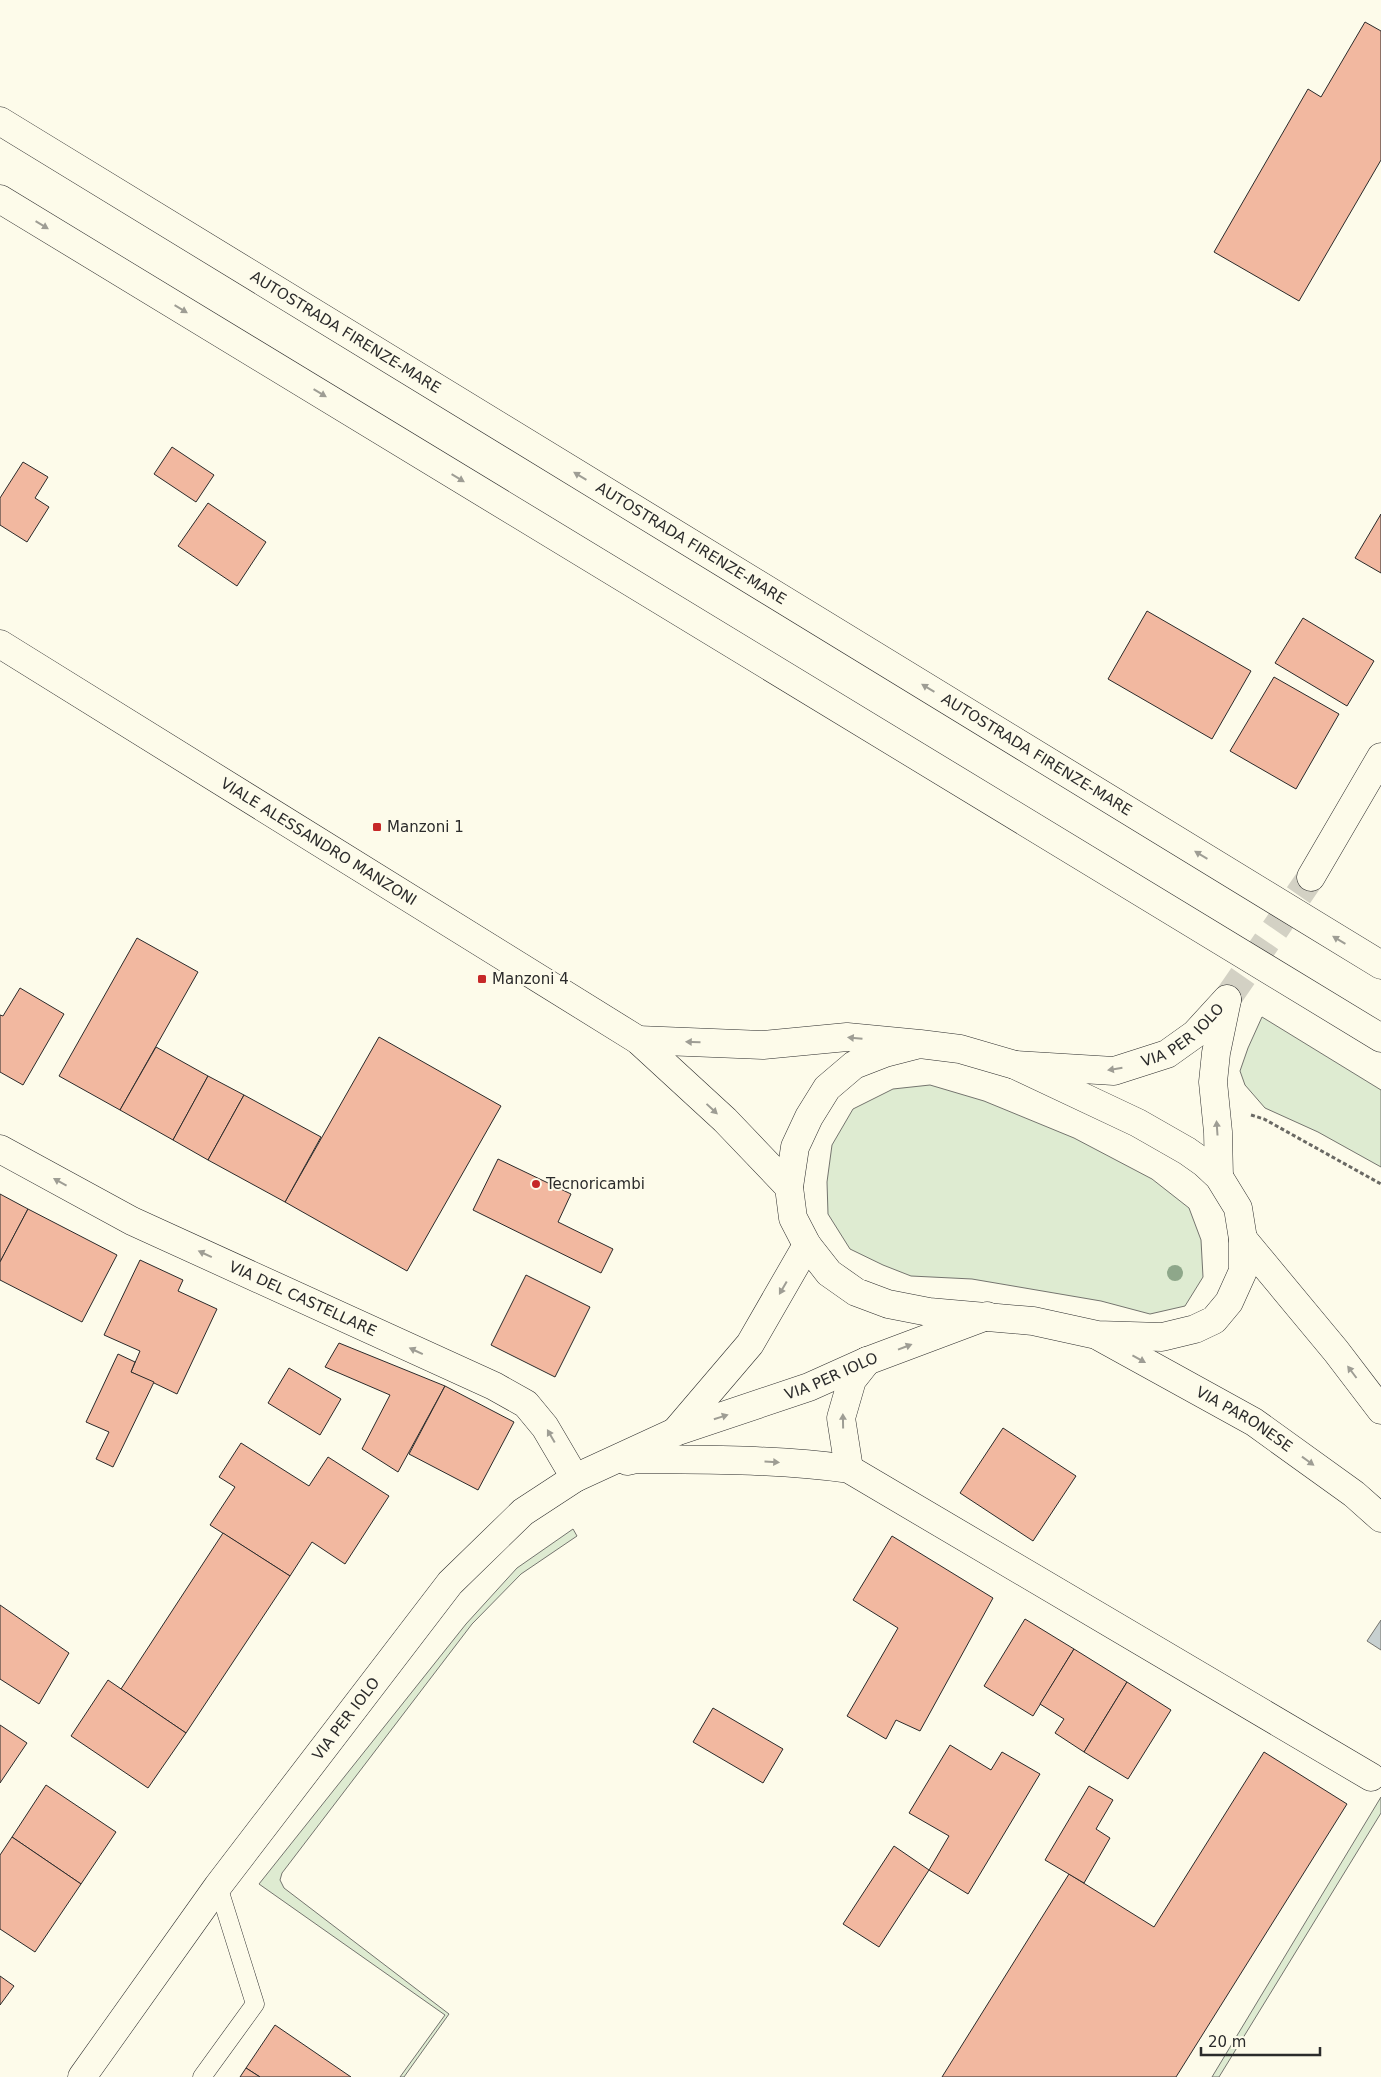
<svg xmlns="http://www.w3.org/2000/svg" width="1381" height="2077" font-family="'DejaVu Sans',sans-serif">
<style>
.green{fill:#deebd1;stroke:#74746e}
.water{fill:#c7d0d0;stroke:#74746e}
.building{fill:#f2b8a0;stroke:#2b2b2b}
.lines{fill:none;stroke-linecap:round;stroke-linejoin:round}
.minor-tunnel{stroke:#d3d1c4;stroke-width:28;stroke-dasharray:28 14;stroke-linecap:butt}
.service-casing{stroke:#2b2b2b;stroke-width:19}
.minor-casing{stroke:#2b2b2b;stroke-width:29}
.tertiary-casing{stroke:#2b2b2b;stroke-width:29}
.motorway-casing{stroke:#2b2b2b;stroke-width:29}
.path{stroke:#6a6964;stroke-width:3;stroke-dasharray:4 2.5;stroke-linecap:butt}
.service{stroke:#fdfbea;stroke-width:18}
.minor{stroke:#fdfbea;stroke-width:28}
.tertiary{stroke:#fdfbea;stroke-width:28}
.motorway{stroke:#fdfbea;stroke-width:28}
.tree{fill:#8ea78a}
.oneway{fill:#9e9d94}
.poi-dot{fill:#c62828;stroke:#fdfbea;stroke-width:2}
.labels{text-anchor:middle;stroke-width:4;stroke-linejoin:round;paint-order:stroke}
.street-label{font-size:15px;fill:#2b2b2b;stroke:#fdfbea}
.poi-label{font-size:15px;fill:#2b2b2b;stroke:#fdfbea;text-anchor:start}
</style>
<rect width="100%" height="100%" fill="#fdfbea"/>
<!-- green -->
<g class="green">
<polygon points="1262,1017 1381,1090 1381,1167 1318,1132 1265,1108 1245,1085 1240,1071 1248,1048"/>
<polygon points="930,1085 984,1101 1074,1138 1152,1179 1189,1208 1201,1240 1203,1277 1185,1306 1150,1314 1101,1301 972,1279 911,1276 883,1265 850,1249 828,1214 827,1182 832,1145 853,1109 893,1089"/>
<polygon points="573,1529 577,1536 521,1574 472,1624 282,1873 280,1880 284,1888 449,2014 404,2077 400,2077 445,2015 259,1884 466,1624 517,1568"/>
<polygon points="1381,1797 1381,1813 1219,2077 1212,2077"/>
</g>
<!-- water -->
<polygon class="water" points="1381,1620 1381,1650 1367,1641"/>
<!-- building -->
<g class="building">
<polygon points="1365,22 1381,31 1381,160 1299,301 1214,252 1308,89 1321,97"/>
<polygon points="172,447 214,475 196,502 154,474"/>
<polygon points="23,462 48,477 35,498 49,507 27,542 0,525 0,498"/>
<polygon points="208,503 266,542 237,586 178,546"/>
<polygon points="1381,514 1381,573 1355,558"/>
<polygon points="1147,611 1251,671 1212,739 1108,679"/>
<polygon points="1303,618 1374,661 1347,706 1275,663"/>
<polygon points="1274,677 1339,714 1296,789 1230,751"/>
<polygon points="137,938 198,972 120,1110 59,1076"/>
<polygon points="20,988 64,1014 23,1085 0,1072 0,1015 3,1016"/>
<polygon points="379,1037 501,1106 407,1271 285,1202"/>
<polygon points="156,1047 208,1076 173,1140 120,1110"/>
<polygon points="208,1076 244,1095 208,1160 173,1140"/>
<polygon points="244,1095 321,1137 285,1202 208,1160"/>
<polygon points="498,1159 571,1194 558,1222 613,1249 601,1273 473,1210"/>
<polygon points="0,1194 28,1209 0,1262"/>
<polygon points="28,1209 117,1255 82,1322 0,1280 0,1262"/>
<polygon points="140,1260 183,1280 178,1291 217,1309 177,1394 131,1372 140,1351 104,1335"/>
<polygon points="526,1275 590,1307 555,1377 491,1345"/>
<polygon points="339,1343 445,1386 398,1472 362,1449 390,1395 325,1367"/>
<polygon points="118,1354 135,1362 131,1372 154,1382 113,1467 96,1459 109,1432 86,1422"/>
<polygon points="289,1368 341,1399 320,1435 268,1403"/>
<polygon points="445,1386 514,1422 478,1490 409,1454"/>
<polygon points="1003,1428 1076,1476 1033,1541 960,1493"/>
<polygon points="241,1443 309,1486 328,1457 389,1496 345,1564 312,1542 290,1576 210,1525 235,1487 219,1477"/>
<polygon points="223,1533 290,1576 186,1733 121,1689"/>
<polygon points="892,1536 993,1598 920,1731 896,1720 886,1739 847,1716 898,1628 853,1600"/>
<polygon points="0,1605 69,1653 39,1704 0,1679"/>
<polygon points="1025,1619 1074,1649 1033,1716 984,1686"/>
<polygon points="1074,1649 1127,1682 1084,1752 1055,1733 1064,1719 1040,1704"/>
<polygon points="108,1680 186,1733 148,1788 71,1736"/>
<polygon points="1127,1682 1171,1710 1128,1779 1084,1752"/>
<polygon points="713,1708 783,1749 763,1783 693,1742"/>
<polygon points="0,1725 27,1743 0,1783"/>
<polygon points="950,1745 991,1770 1002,1752 1040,1774 968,1894 929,1870 949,1836 909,1813"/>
<polygon points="1264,1752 1347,1804 1176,2077 942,2077 1069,1874 1154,1927"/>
<polygon points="46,1785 116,1832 81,1884 12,1837"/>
<polygon points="1089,1786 1113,1800 1096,1829 1110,1838 1084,1883 1045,1860"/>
<polygon points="12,1837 81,1884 35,1952 0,1929 0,1855"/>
<polygon points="894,1846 929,1870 879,1947 843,1924"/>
<polygon points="0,1976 14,1986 0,2005"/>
<polygon points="275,2025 351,2077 260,2077 246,2068"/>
<polygon points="246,2068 260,2077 240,2077"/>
</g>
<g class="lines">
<!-- minor-tunnel -->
<polyline class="minor-tunnel" points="1227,999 1311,877"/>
<!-- service casing -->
<g class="service-casing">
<polyline id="service" points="202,2077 255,2004 218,1886"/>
</g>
<!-- minor casing -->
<g class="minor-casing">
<g id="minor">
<polyline points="1311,877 1381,757"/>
<path id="s1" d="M1015,1065L1114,1071L1167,1054L1195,1034L1227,999"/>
<path id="s2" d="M0,1149L132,1221L494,1386L526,1404L545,1427L575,1478"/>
<polyline points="1219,1177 1218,1132 1213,1082 1216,1053 1227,1000"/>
<polyline points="675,1432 750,1344 807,1245"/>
<path d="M627,1461L636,1459C707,1460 779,1459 849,1469L1371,1777"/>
<polyline points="849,1469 841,1418 852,1380 867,1361"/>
<path id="s3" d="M82,2077L218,1886L450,1583L523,1512L575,1478L675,1432L809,1387L867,1361L987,1316"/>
</g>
</g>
<!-- tertiary casing -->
<g class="tertiary-casing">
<g id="tertiary">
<path id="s4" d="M0,644L638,1040L725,1120L789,1187"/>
<polyline points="638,1040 763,1045 847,1037 920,1044 960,1049 1015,1065 1138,1123 1187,1151 1204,1163 1219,1177 1238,1208 1243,1239 1243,1271 1229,1302 1214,1320 1195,1329 1162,1337 1097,1335 1033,1321 929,1312 888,1304 856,1292 829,1273 807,1245 793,1218 789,1187 795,1147 809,1117 827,1088 854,1065 885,1053 920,1044"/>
<polyline points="1243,1239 1336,1351 1381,1410"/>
<path id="s5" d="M1100,1337L1254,1422L1354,1494L1381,1518"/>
</g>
</g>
<!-- motorway casing -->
<g class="motorway-casing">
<g id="motorway">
<path id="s6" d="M0,121L1381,965"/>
<polyline points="0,199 1381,1038"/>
</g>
</g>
<!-- path -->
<polyline class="path" points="1251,1115 1264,1119 1381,1184"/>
<!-- service -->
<use href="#service" class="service"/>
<!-- minor -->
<use href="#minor" class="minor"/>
<!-- tertiary -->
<use href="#tertiary" class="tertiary"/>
<!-- motorway -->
<use href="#motorway" class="motorway"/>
</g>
<!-- trees -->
<circle class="tree" cx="1175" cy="1273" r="8"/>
<!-- one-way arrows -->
<defs><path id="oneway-solid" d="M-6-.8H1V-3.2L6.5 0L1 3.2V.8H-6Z" transform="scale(1.25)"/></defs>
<g class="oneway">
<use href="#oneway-solid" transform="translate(42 225) rotate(31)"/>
<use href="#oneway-solid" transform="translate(181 309) rotate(31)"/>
<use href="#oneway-solid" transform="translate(320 393) rotate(31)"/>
<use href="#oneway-solid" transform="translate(580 476) rotate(-149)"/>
<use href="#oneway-solid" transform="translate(458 478) rotate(31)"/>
<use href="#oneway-solid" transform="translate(928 688) rotate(-149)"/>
<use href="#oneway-solid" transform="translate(1201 855) rotate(-149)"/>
<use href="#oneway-solid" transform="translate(1339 940) rotate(-149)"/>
<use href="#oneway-solid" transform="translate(855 1038) rotate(-175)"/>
<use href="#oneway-solid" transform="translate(693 1042) rotate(-178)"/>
<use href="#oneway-solid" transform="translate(1115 1069) rotate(171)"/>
<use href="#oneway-solid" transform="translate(712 1109) rotate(43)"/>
<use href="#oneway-solid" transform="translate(1217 1128) rotate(-94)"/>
<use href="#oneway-solid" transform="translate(60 1182) rotate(-151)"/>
<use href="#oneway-solid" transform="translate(205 1254) rotate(-155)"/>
<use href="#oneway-solid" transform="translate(783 1288) rotate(120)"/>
<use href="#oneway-solid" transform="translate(905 1347) rotate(-21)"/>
<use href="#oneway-solid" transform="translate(416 1351) rotate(-155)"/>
<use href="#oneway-solid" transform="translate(1139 1359) rotate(29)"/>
<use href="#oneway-solid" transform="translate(1352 1372) rotate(-127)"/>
<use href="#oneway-solid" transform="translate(721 1417) rotate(-18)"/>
<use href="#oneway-solid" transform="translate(843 1421) rotate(-91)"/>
<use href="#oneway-solid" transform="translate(551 1436) rotate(-120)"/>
<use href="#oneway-solid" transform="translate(1308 1461) rotate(36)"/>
<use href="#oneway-solid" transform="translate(772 1462) rotate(3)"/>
</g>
<!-- markers -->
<g class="poi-dot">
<rect x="372" y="822" width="10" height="10" rx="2.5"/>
<rect x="477" y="974" width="10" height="10" rx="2.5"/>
<circle cx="536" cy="1184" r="5"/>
</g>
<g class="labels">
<!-- street labels -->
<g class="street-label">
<text dy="5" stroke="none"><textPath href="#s6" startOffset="405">AUTOSTRADA FIRENZE-MARE</textPath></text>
<text dy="5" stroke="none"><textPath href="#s6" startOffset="810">AUTOSTRADA FIRENZE-MARE</textPath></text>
<text dy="5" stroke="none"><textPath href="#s6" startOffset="1215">AUTOSTRADA FIRENZE-MARE</textPath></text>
<text dy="5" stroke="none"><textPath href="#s4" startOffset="375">VIALE ALESSANDRO MANZONI</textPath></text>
<text dy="5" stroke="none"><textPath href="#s1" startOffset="178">VIA PER IOLO</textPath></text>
<text dy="5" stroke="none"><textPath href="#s2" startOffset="338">VIA DEL CASTELLARE</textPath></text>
<text dy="5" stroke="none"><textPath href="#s3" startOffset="1056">VIA PER IOLO</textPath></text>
<text dy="5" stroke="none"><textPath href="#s5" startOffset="166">VIA PARONESE</textPath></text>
<text dy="5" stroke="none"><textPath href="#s3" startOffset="445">VIA PER IOLO</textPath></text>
</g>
<!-- poi labels -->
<g class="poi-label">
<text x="387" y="832">Manzoni 1</text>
<text x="492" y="984">Manzoni 4</text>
<text x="546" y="1189">Tecnoricambi</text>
</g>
</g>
<!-- scale -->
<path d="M1201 2047v8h119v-8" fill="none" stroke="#2b2b2b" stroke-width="2.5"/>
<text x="1208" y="2047" font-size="15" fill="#2b2b2b" stroke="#fdfbea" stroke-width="4" paint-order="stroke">20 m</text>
</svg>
